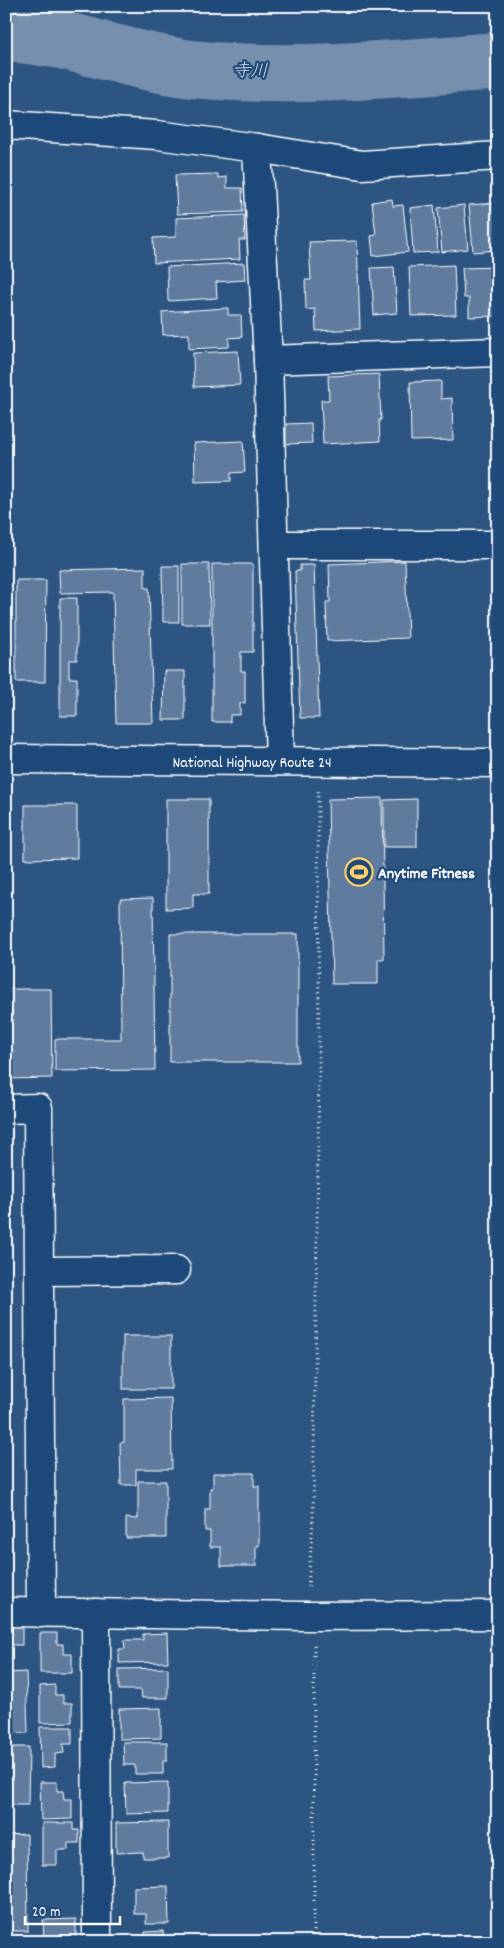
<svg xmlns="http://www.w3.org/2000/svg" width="504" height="1948" font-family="Dekko,'Klee One',sans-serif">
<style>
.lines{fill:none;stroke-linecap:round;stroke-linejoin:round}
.river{stroke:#748fad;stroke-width:58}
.building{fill:#5e7c9f;stroke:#fff}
.minor-casing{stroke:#fff;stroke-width:31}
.highway-casing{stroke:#fff;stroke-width:31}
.path{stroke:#fff;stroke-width:3;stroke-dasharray:1 4;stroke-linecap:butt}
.minor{stroke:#1f4a7a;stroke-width:28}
.highway{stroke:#1f4a7a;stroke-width:28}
.labels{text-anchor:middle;stroke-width:4.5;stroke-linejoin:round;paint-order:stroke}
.street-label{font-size:16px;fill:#fff;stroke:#1f4a7a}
.poi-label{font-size:16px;font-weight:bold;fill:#fff;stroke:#1f4a7a;text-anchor:start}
.water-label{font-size:18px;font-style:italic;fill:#d5dde6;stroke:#1f4a7a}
</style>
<rect width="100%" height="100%" fill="#2c5582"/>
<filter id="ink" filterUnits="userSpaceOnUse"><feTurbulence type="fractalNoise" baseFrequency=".02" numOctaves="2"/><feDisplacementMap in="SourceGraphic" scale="10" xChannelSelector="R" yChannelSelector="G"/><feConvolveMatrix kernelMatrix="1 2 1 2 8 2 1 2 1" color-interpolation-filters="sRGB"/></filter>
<g filter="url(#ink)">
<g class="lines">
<!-- river -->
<path class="river" d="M6,32C26,35 47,37 66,41C108,51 149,64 192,69C294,79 396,69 498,61"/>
</g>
<!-- building -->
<g class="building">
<polygon points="218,174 218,178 227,177 227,188 242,188 243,212 177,214 175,175"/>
<polygon points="392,199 393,206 403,205 408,252 373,256 371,236 376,235 372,202"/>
<polygon points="494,203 498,250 473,252 469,205"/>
<polygon points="434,205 438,252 413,253 410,208"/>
<polygon points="464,205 468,249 442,252 438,208"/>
<polygon points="244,215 245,240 239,240 240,259 154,263 153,238 176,237 176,218"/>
<polygon points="357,241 360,329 316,331 315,309 306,310 305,280 311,280 309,242"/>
<polygon points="244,263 245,280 216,282 217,298 168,301 167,267"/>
<polygon points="454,265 456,315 411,316 409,267"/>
<polygon points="394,267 397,313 374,315 371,268"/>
<polygon points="498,267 498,316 469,317 469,298 464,298 462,268"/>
<polygon points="228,308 228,315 241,315 242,337 229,338 229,347 189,349 189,334 163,335 162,312"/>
<polygon points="238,351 240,385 194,387 193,353"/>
<polygon points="379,374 381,420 379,420 380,441 323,444 321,400 329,400 328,376"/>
<polygon points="441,381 441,399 452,398 453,440 411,441 410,382"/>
<polygon points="311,423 312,443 286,444 286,424"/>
<polygon points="243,441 245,472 231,473 231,481 195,482 194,443"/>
<polygon points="405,561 408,638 327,641 326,602 330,602 329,564"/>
<polygon points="182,564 209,564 210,624 182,624"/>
<polygon points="212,564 253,564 253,652 241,652 241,671 245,671 245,703 240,703 240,715 230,715 230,722 212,722"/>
<polygon points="300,565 314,565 319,718 300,718 295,571 300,571"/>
<polygon points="162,566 179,566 179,622 163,622"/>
<polygon points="145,568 145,588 149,588 153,723 116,723 113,592 60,593 59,570"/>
<polygon points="16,580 46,580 45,682 16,682"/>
<polygon points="60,598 77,598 77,660 69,660 69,678 77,678 77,716 60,716"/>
<polygon points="164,671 185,671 185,720 163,720"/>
<polygon points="382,798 384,959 378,959 378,984 332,984 328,799"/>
<polygon points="166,799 209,799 209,894 193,894 193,908 166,909"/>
<polygon points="417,799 417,847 384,847 384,800"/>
<polygon points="25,805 77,805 77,858 25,859"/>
<polygon points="153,898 155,1070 55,1071 55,1039 121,1039 120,899"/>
<rect x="170" y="934" width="128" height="128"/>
<polygon points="6,989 51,989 52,1078 6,1079"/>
<rect x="123" y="1336" width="48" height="53"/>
<polygon points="171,1398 172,1469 136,1469 136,1485 121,1485 120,1443 124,1442 124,1399"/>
<polygon points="213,1473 254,1473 254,1486 259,1486 259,1546 256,1546 256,1566 221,1566 221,1547 210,1547 210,1531 205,1531 205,1509 210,1509 210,1488 213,1488"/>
<polygon points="138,1481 166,1481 166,1538 126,1538 126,1518 138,1519"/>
<rect x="6" y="1623" width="16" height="22"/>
<polygon points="40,1633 57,1633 57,1644 63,1644 63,1654 72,1654 72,1673 40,1673"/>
<polygon points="167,1633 168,1662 119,1663 119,1649 125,1649 124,1640 143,1640 143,1634"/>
<polygon points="168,1668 168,1698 142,1698 141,1690 119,1690 119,1669"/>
<polygon points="26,1672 28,1733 9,1734 8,1673"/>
<polygon points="55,1685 55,1695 63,1695 63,1703 72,1703 72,1722 40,1723 40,1686"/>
<polygon points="161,1708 161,1738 119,1739 119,1709"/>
<polygon points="40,1727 72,1727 72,1744 63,1744 64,1753 55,1754 55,1767 41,1768"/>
<polygon points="123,1742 167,1742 167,1761 163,1761 163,1774 135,1774 135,1765 124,1765"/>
<polygon points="6,1747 29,1747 28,1805 6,1805"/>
<polygon points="40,1782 57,1782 57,1791 63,1791 64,1799 72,1799 72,1819 41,1820"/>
<polygon points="168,1782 168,1813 126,1814 125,1783"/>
<polygon points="168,1822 168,1858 143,1858 143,1852 116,1853 116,1823"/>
<polygon points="42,1823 73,1823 73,1830 79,1830 79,1843 68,1843 68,1850 57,1850 57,1865 42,1865"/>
<polygon points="27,1834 28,1931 6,1931 6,1835"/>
<polygon points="168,1886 169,1924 146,1924 146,1914 134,1914 134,1887"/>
<polygon points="76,1919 76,1938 68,1938 68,1942 44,1942 43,1920"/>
<polygon points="163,1931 164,1942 145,1942 145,1932"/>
</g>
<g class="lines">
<!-- minor casing -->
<g class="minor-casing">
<g id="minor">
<polyline points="6,125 157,135 257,148 362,165 498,156"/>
<polyline points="257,148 268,360"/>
<polyline points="274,545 498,545"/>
<polyline points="280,761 268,360 498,352"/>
<polyline points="6,1109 38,1108 41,1613"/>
<polyline points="39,1271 176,1270"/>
<polyline points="6,1612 306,1616 498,1615"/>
<polyline points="96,1613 97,1942"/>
</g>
</g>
<!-- highway casing -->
<g class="highway-casing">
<polyline id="highway" points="6,759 498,763"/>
</g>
<!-- path -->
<g class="path">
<polyline points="308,1587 313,1521 319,1076 318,791"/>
<polyline points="314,1645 314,1942"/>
</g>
<!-- minor -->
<use href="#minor" class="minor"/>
<!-- highway -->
<use href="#highway" class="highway"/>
</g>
</g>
<!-- icons -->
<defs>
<g id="stadium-ring" transform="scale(1.4375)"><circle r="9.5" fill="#1f4a7a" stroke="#ffd166" stroke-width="1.5"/><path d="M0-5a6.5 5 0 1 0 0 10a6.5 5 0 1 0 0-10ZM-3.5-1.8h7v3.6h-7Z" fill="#ffd166"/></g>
</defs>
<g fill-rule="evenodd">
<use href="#stadium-ring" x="359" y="872"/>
</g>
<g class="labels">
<!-- street labels -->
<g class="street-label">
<text x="252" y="767">National Highway Route 24</text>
</g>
<!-- poi labels -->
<g class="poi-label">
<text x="378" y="878">Anytime Fitness</text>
</g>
<!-- water labels -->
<g class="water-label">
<text transform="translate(250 70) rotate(1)" y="6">寺川</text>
</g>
</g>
<!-- margin -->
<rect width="504" height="1948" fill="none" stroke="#1f4a7a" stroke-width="25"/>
<rect x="12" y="12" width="479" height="1923" fill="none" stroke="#fff" stroke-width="2" filter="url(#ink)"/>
<!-- scale -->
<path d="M25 1916v8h95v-8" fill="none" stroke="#ffffff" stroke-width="2.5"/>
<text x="32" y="1916" font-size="15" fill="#ffffff" stroke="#1f4a7a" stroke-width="4" paint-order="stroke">20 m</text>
</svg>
